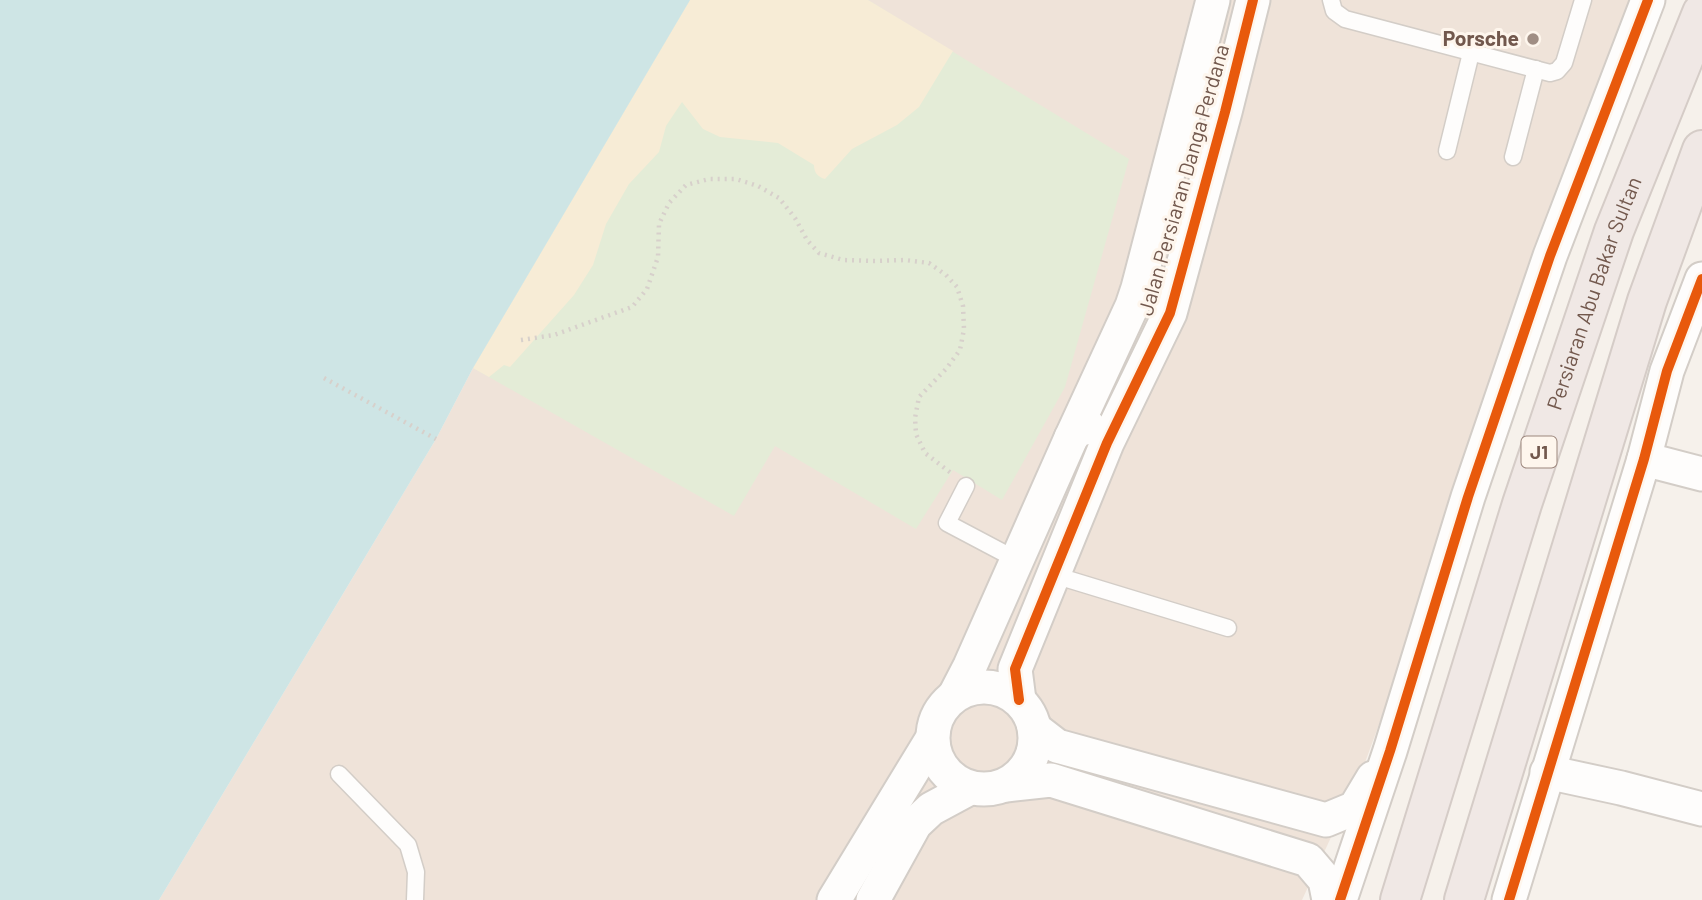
<svg xmlns="http://www.w3.org/2000/svg" width="1702" height="900" font-family="Barlow,sans-serif">
<style>
.residential{fill:#efe3d9}
.green{fill:#e4ecd7}
.sand{fill:#f7ecd6}
.water{fill:#cee5e5}
.lines{fill:none;stroke-linecap:round;stroke-linejoin:round}
.lane-casing{stroke:#d3cdc7;stroke-width:19}
.street-casing{stroke:#d3cdc7;stroke-width:37}
.highway-casing{stroke:#d5ccc7;stroke-width:42}
.path{stroke:#d7d0cb;stroke-width:4.5;stroke-dasharray:2 5;stroke-linecap:butt}
.lane{stroke:#fefdfc;stroke-width:16}
.street{stroke:#fefdfc;stroke-width:33}
.highway{stroke:#f0e8e5;stroke-width:38}
.cycleway-casing{stroke:#fef6ed;stroke-width:15}
.cycleway{stroke:#e8590c;stroke-width:10}
.poi-dot{fill:#a08e84;stroke:#fef6ed;stroke-width:2.5}
.labels{text-anchor:middle;stroke-width:6;stroke-linejoin:round;paint-order:stroke}
.shield{fill:#fef6ed;stroke:#9c877d;stroke-width:2}
.shield-label{font-size:19px;font-weight:bold;fill:#72584d}
.poi-label{font-size:21px;font-weight:bold;fill:#72584d;stroke:#fef6ed;text-anchor:end}
.street-label{font-size:21px;fill:#72584d;stroke:#fef6ed}
</style>
<rect width="100%" height="100%" fill="#f6f1eb"/>
<!-- residential -->
<polygon class="residential" points="690,0 1634,0 1493,413 1363,768 1302,900 159,900 436,439 473,368"/>
<!-- green -->
<polygon class="green" points="690,0 868,0 1129,159 1065,387 1002,500 953,470 916,529 775,446 734,516 473,368"/>
<!-- sand -->
<path class="sand" d="M690,0H868L953,51L919,107L897,125L852,149L825,179C818,177 814,173 814,165L778,143L720,137L703,129L682,102L666,126L659,152L629,184L606,224L593,265L574,295L510,367L504,365L489,377L473,368Z"/>
<!-- water -->
<polygon class="water" points="0,0 690,0 473,368 436,439 159,900 0,900"/>
<g class="lines">
<!-- lane casing -->
<g class="lane-casing">
<g id="lane">
<polyline points="1331,0 1334,11 1345,19 1550,73 1557,71 1564,63 1583,0"/>
<polyline points="1447,151 1471,53"/>
<polyline points="1513,157 1536,69"/>
<polyline points="966,486 947,523 1017,560"/>
<polyline points="1054,575 1228,628"/>
<polyline points="339,774 408,845 416,872 415,900"/>
</g>
</g>
<!-- street casing -->
<g class="street-casing">
<g id="street">
<polyline points="1071,438 1132,306 1138,288 1213,0"/>
<polyline points="1644,459 1702,474"/>
<circle cx="984" cy="738" r="51"/>
<polyline points="955,695 970,666 1071,438 1077,430 1089,427"/>
<polyline points="1019,700 1015,669 1107,443 1170,313 1225,112 1253,0"/>
<polyline points="1035,729 1057,746 1326,820 1355,808 1373,778"/>
<polyline points="1547,772 1621,788 1702,809"/>
<polyline points="1006,785 1051,780 1308,860 1325,880 1329,900"/>
<polyline points="834,900 932,739"/>
<polyline points="873,900 915,824 931,809 970,788"/>
<polyline points="1340,900 1390,751 1468,497 1550,256 1648,0"/>
<polyline points="1509,900 1644,459 1667,371 1702,279"/>
</g>
</g>
<!-- highway casing -->
<g class="highway-casing">
<g id="highway">
<path id="s1" d="M1400,900L1522,504L1614,231L1702,13"/>
<polyline points="1464,900 1647,301 1702,150"/>
</g>
</g>
<!-- path -->
<g class="path">
<polyline points="521,340 554,335 632,307 647,289 658,257 659,224 669,203 686,185 709,179 736,179 758,186 779,198 795,218 807,240 819,253 843,260 875,261 905,260 929,263 946,275 957,287 963,306 964,329 960,350 946,369 919,397 915,418 916,434 925,453 951,473"/>
<polyline points="324,378 436,439"/>
</g>
<!-- lane -->
<use href="#lane" class="lane"/>
<!-- street -->
<use href="#street" class="street"/>
<!-- highway -->
<use href="#highway" class="highway"/>
<!-- cycleway casing -->
<g class="cycleway-casing">
<g id="cycleway">
<polyline points="1019,700 1015,669 1107,443 1170,313 1225,112 1253,0"/>
<polyline points="1340,900 1390,751 1468,497 1550,256 1648,0"/>
<polyline points="1509,900 1644,459 1667,371 1702,279"/>
</g>
</g>
<!-- cycleway -->
<use href="#cycleway" class="cycleway"/>
</g>
<!-- markers -->
<circle class="poi-dot" cx="1533" cy="39" r="7"/>
<g class="labels">
<!-- shield labels -->
<rect class="shield" x="1521.5" y="436.5" width="35" height="31" rx="5"/>
<g class="shield-label">
<text x="1539" y="459">J1</text>
</g>
<!-- poi labels -->
<g class="poi-label">
<text x="1519" y="46">Porsche</text>
</g>
<!-- street labels -->
<g class="street-label">
<text transform="translate(1184 180) rotate(-74)" y="7">Jalan Persiaran Danga Perdana</text>
<text dy="7" stroke="none"><textPath href="#s1" startOffset="637">Persiaran Abu Bakar Sultan</textPath></text>
</g>
</g>
</svg>
